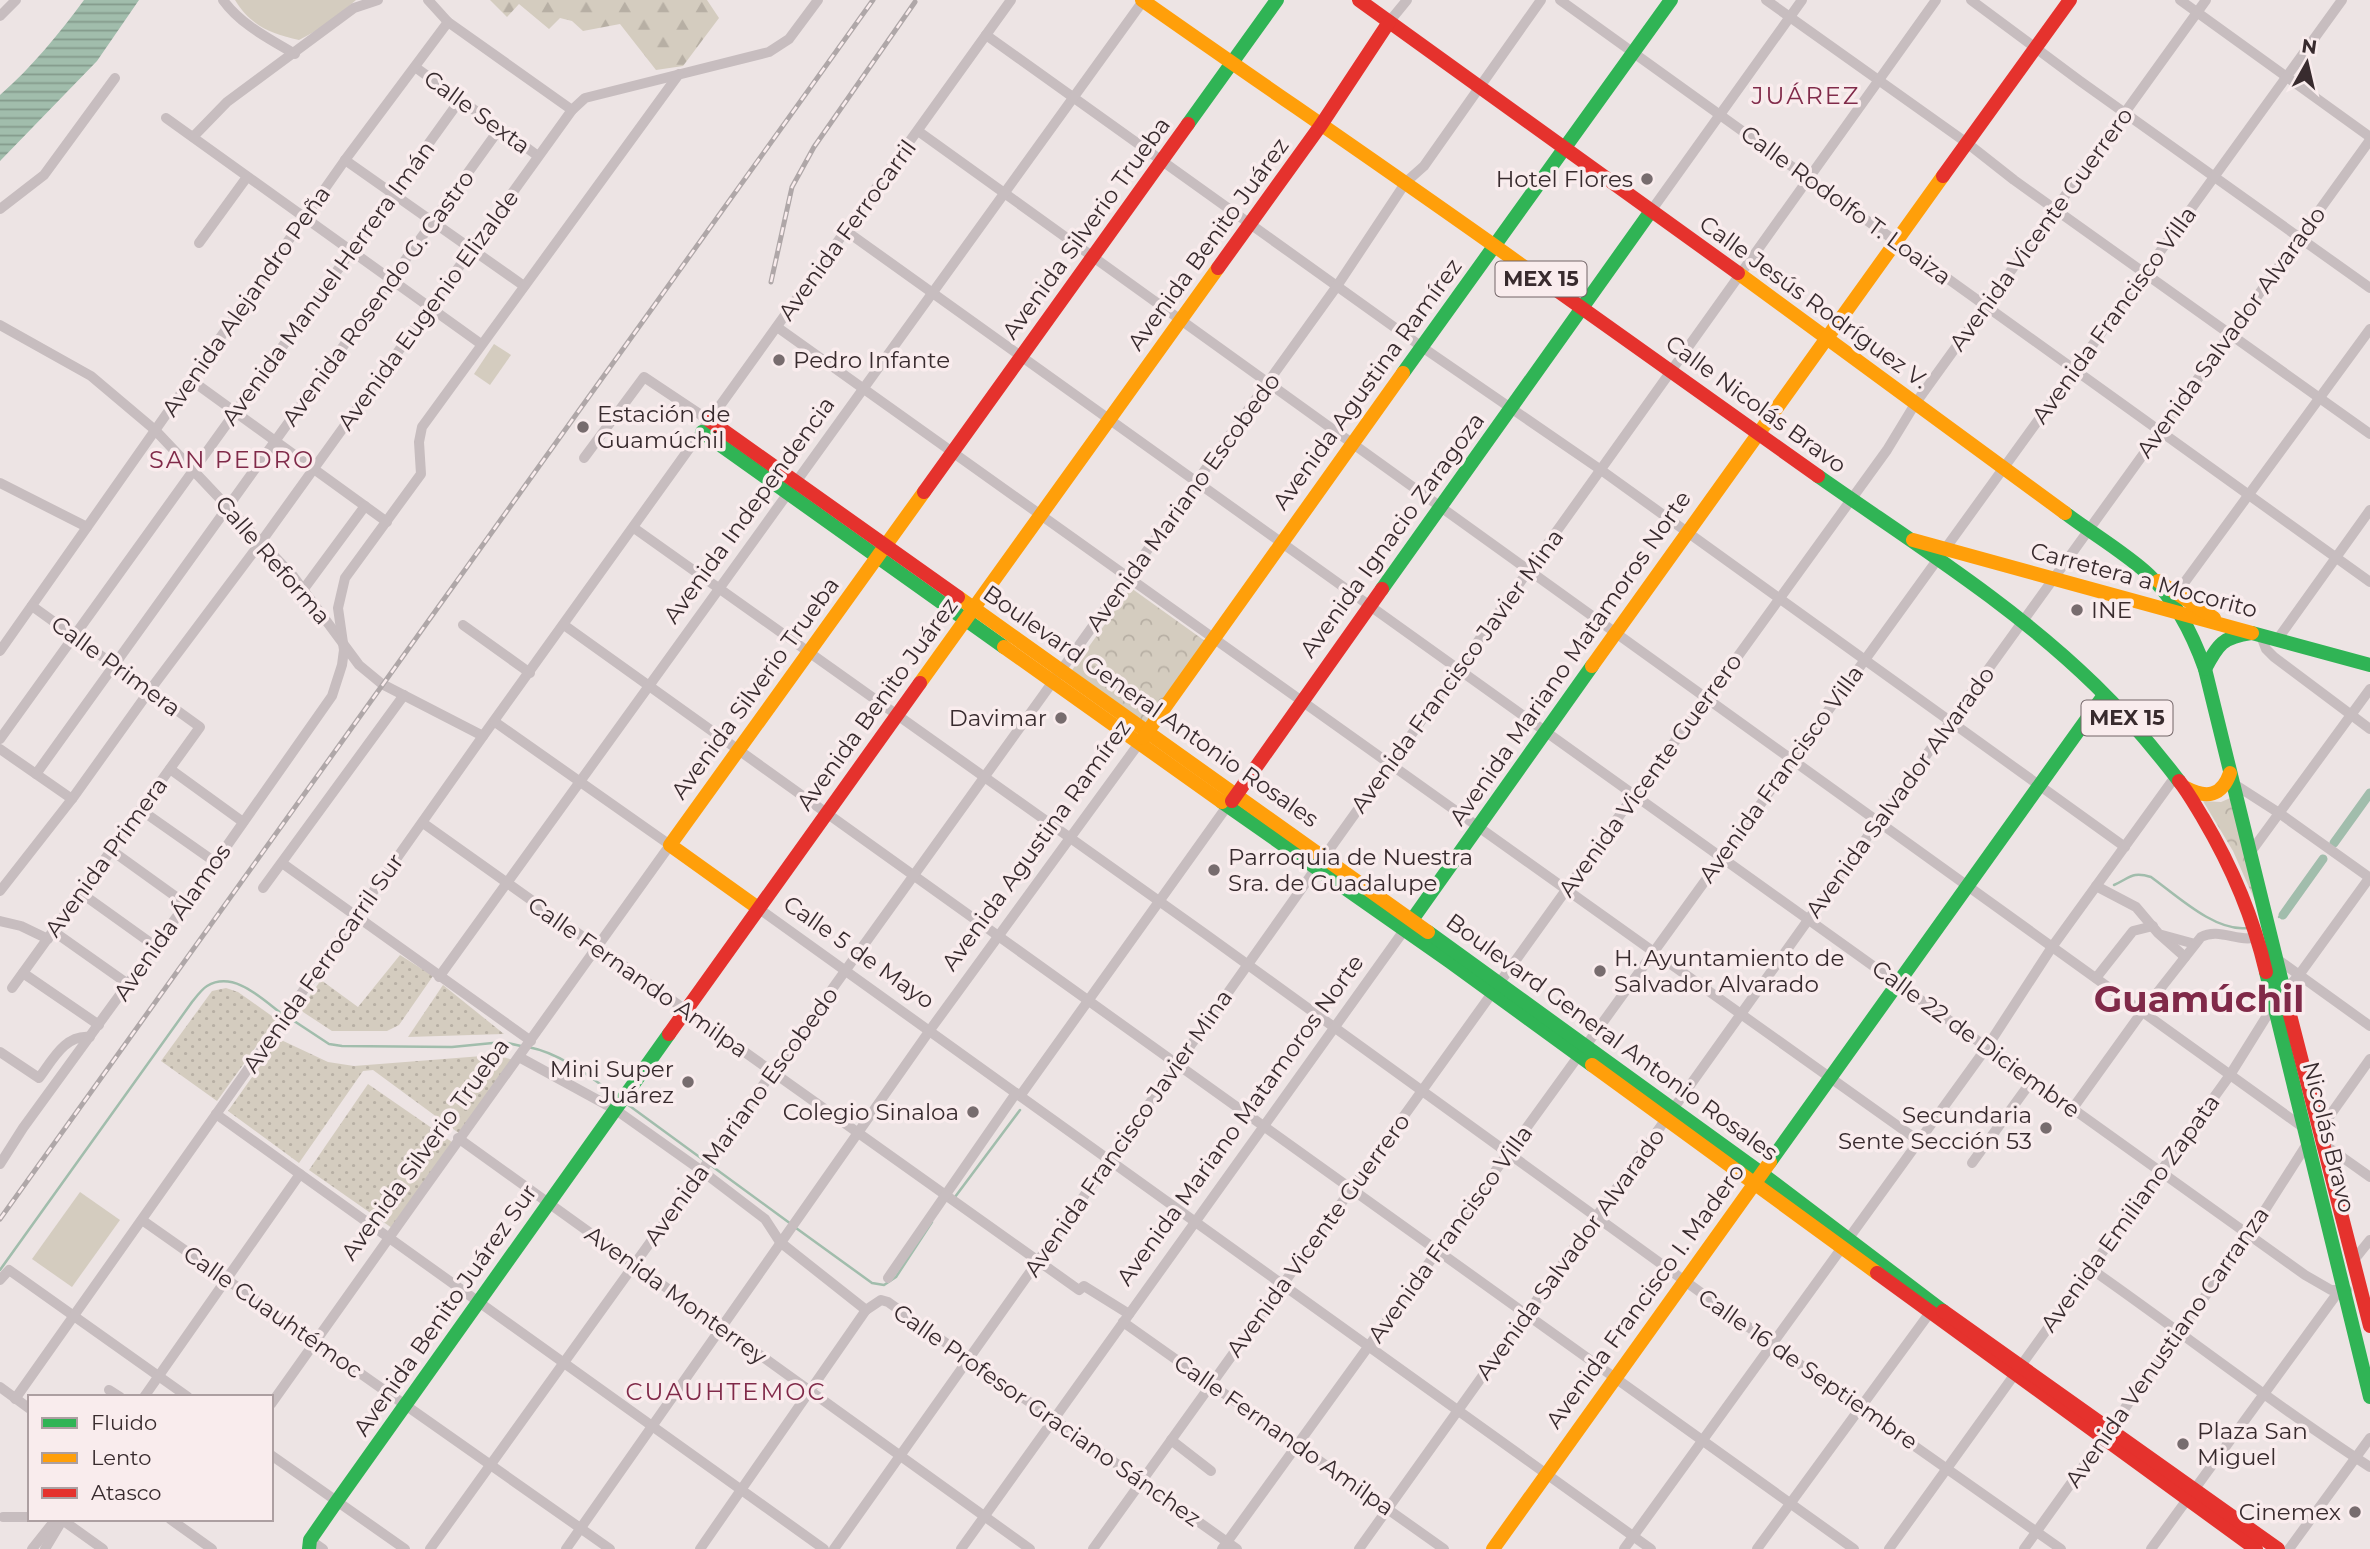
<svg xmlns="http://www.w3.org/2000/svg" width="2370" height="1549" font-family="Montserrat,sans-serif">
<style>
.grass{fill:url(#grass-dots)}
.forest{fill:url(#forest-firs)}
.park{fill:url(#park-crowns)}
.garden{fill:#d4ccbf}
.water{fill:url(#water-rules)}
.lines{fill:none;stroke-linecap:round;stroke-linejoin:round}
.stream{stroke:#a1bdac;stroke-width:2.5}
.canal{stroke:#a1bdac;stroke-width:9}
.street{stroke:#c7bdbf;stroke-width:10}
.fast{stroke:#30b455;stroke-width:14}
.slow{stroke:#ff9f0a;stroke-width:14}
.jam{stroke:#e5322d;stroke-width:14}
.rail-casing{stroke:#afa7a8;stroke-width:5}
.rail{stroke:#f9eced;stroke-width:2.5;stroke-dasharray:8;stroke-linecap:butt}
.poi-dot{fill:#776c6e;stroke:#f9eced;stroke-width:2.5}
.labels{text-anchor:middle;stroke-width:7;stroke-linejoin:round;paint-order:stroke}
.shield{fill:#f9eced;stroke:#726567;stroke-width:2}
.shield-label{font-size:21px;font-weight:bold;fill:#382b2e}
.street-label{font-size:23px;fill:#382b2e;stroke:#f9eced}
.poi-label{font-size:23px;fill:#382b2e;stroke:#f9eced;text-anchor:end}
.neighbourhood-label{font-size:24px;letter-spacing:2px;fill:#802a49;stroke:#f9eced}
.town-label{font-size:37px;font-weight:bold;fill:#802a49;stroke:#f9eced}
</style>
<defs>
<pattern id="grass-dots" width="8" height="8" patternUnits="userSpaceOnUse" patternTransform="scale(1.75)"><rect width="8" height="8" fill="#d4ccbf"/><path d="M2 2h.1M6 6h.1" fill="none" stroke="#b7afa4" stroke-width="1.8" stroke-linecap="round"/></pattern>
<pattern id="forest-firs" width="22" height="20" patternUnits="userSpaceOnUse" patternTransform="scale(1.75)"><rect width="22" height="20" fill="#d4ccbf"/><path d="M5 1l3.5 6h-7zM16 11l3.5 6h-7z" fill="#b7afa4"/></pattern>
<pattern id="park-crowns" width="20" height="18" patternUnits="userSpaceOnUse" patternTransform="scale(1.75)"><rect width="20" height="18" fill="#d4ccbf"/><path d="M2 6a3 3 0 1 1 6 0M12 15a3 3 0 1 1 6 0" fill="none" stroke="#b7afa4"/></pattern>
<pattern id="water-rules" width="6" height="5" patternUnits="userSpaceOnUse" patternTransform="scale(1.75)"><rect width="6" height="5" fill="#a1bdac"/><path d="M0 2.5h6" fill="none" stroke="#849a8c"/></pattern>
</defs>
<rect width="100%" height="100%" fill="#ede4e4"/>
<!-- grass -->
<g class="grass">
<polygon points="400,955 433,976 399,1025 387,1031 332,1031 300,1010 321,980 358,1007"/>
<polygon points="443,985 504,1034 408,1037"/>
<polygon points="226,988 238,992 276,1019 217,1101 161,1061 212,991"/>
<polygon points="279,1039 328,1062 354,1066 495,1055 517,1061 460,1134 373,1070 363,1071 299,1163 228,1111"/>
<polygon points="368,1084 452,1142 392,1228 309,1170"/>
</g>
<!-- forest -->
<polygon class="forest" points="490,0 707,0 719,18 683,66 656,70 620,24 583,31 572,21 560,18 549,29 519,4 507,17"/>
<!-- park -->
<g class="park">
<polygon points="1131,588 1205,641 1146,723 1072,670"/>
<polygon points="2235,796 2256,903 2233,851 2203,801 2221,802"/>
</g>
<!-- garden -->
<g class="garden">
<path d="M235,0H356L325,26L299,40C271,34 251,26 235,0Z"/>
<polygon points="494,344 511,355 490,385 474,374"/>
<polygon points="80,1192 120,1220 72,1287 32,1259"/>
</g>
<!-- water -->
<path class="water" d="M84,0H139L97,61L0,161V95C32,67 59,34 84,0Z"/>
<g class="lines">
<!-- stream -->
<g class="stream">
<path d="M2114,885C2130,878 2132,871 2151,877C2176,895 2215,932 2247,928"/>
<polyline points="2279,917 2283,915"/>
<polyline points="288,1017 329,1044 342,1046 452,1047 503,1042 521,1046"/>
<path d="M528,1047C561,1053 592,1078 619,1098"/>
<polyline points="627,1104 791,1224"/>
<polyline points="955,1197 1020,1110"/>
<polyline points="796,1228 872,1283 884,1285 896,1277 932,1222"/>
<path d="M0,1270L192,1002C196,997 202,989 207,986C234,970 262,999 282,1014"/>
</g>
<!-- canal -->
<g class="canal">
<polyline points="2334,843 2370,793"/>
<polyline points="2283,915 2323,859"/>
</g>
<!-- street -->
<g class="street">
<path d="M223,0C241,25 270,39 295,54"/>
<polyline points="428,0 448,22 572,110"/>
<polyline points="1560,0 2370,582"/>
<polyline points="1766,0 1967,143 2014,180 2370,434"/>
<polyline points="1971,0 2080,81 2370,288"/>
<polyline points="2180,0 2370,137"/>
<polyline points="0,16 16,0"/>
<polyline points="1389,22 1407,0"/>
<polyline points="986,35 1422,347 1601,470 2125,847"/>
<polyline points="415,67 538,156"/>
<polyline points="166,118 481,344"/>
<polyline points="918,131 2304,1128"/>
<polyline points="193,137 227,102 354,8 378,0"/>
<polyline points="345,160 524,286"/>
<polyline points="0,209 44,175 115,78"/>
<polyline points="1651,211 1802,0"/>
<polyline points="846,231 2305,1275 2331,1290 2347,1290"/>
<polyline points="199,243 247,177"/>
<polyline points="0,325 91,376 155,430 293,576 359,665 382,684 483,736"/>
<polyline points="777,327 1919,1141"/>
<polyline points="191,380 387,522"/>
<polyline points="584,458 644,377 710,421"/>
<polyline points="0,483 87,527"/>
<polyline points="634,528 1204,933 1859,1407 2061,1549"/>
<polyline points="303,590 365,506"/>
<polyline points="2176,594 2370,329"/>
<polyline points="463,625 530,673"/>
<polyline points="564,625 1854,1549"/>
<polyline points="2261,636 2266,649 2274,657 2370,729"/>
<polyline points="2277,640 2370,510"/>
<polyline points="0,651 345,160 448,22"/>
<polyline points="0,739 460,100"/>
<polyline points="0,749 72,799"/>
<polyline points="170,769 243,822"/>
<polyline points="36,774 500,128"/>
<polyline points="2234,784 2279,813 2370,878"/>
<polyline points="141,810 215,862"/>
<polyline points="423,823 1079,1290 1084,1286 1129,1314"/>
<polyline points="111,850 186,904"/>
<polyline points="2250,853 2370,689"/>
<polyline points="282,863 531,1041"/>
<polyline points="2096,886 2136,907 2158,933 2185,957"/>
<polyline points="263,888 404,695"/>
<polyline points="0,891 72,799 150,690 261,542 572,110 585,98 769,52 789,39 818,0"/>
<polyline points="81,893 155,946"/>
<polyline points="758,908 1651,1549"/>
<polyline points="0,921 21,926 48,939"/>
<polyline points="53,931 128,984"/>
<polyline points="2162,935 2195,944"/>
<polyline points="2277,959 2370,1026"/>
<polyline points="23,973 99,1025"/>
<polyline points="439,977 1143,1"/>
<polyline points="2096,978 2133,931 2153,926"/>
<polyline points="12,988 200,727 32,606"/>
<polyline points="2282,994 2299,975 2370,877"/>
<path d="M0,1052L39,1078C52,1061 65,1034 90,1037"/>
<polyline points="519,1057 616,1110 702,1171 765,1219 780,1242 866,1310 881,1300 888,1302 1237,1549"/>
<polyline points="1020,1096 1228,805"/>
<path d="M2073,1108L2142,1012L2201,937C2219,927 2239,943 2257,937"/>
<polyline points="216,1114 824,1549"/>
<polyline points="2321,1128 2370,1059"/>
<polyline points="458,1138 1030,1549"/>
<polyline points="2325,1145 2370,1177"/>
<polyline points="1972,1163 2033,1079"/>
<polyline points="0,1164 23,1128 186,904 332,696 342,665 344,650 338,608 345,578 421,474 419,442 422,427 679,74"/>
<polyline points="142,1220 610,1549"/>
<polyline points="2353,1261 2370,1240"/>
<path d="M2091,1269C2184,1334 2274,1405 2370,1467"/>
<polyline points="888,1278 1016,1093"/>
<polyline points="0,1280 9,1270 188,1397"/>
<polyline points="1123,1322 1444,1549"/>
<polyline points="0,1387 30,1409"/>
<polyline points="109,1390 120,1397"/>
<polyline points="144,1397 300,1174"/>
<polyline points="15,1399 483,736 1011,0"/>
<path d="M271,1404C403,1217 537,1031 670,845L495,722"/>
<polyline points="1171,1440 1211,1471"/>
<polyline points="271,1455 405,1549"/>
<polyline points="3,1517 30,1517"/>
<polyline points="61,1519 103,1549"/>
<polyline points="170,1519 212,1549"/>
<polyline points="310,1540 323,1549"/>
<polyline points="32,1549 56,1519"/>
<polyline points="45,1549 63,1519"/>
<polyline points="430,1549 1337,286 1406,182 1424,166 1541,0"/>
<polyline points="566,1549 930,1030 1140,742"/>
<polyline points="700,1549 866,1310"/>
<polyline points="834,1549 1324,857 1936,0"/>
<polyline points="961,1549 1405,929"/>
<polyline points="1093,1549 1635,794 1707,699 1887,450 1915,404 2206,0"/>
<polyline points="1222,1549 2342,0"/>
<polyline points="1359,1549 1878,822 2370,140"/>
<polyline points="1624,1549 1987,1047 2052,947 2175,777"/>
<polyline points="1757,1549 1934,1307"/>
<polyline points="1889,1549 2230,1075 2273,1006"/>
<polyline points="2024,1549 2249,1235 2307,1144"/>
<polyline points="2151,1549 2339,1291"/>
<polyline points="2289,1549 2370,1438"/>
</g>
<!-- fast -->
<g class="fast">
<polyline points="1188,124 1277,0"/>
<polyline points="1403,373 1671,0"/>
<polyline points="702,432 1004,647"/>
<path d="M1818,476C1912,542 2012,604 2095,685C2126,715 2153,747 2179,781"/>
<path d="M2065,513C2090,532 2127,554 2149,575C2175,600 2193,635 2205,669L2289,1011"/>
<polyline points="1382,589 1651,211"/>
<polyline points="2252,633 2370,665"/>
<path d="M2205,669C2218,644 2223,637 2251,633"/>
<polyline points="1222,802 1449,961 1592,1065"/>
<polyline points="1407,927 1592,666"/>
<polyline points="1428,932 1761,1173 1943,1311"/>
<polyline points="2266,972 2370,1397"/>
<polyline points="1770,1162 2104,695"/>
<polyline points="309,1549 310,1540 337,1501 669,1034"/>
</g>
<!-- slow -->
<g class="slow">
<path d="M1142,0C1270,90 1400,178 1527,269"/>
<polyline points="1738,273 2065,513"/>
<polyline points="1913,540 2252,633"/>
<polyline points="2158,581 2214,618"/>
<polyline points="958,597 1428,932"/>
<polyline points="1004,647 1222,802"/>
<polyline points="1592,666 1943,176"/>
<polyline points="920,683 1218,268"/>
<polyline points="1143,738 1403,373"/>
<path d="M2186,788C2207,799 2222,796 2230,773"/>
<polyline points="758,908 670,845 924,492"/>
<polyline points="1592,1065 1877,1273"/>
<polyline points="1493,1549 1770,1162"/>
</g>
<!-- jam -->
<g class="jam">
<polyline points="1359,0 1738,273"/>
<polyline points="1943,176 2070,0"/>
<polyline points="1218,268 1321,125 1389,22"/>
<polyline points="1527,269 1818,476"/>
<polyline points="710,421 958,597"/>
<polyline points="924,492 1188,124"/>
<path d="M2179,781C2188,792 2195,805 2203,818C2232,867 2253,916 2266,972"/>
<polyline points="1232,801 1382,589"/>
<polyline points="2289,1011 2370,1326"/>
<polyline points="669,1034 920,683"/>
<polyline points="1877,1273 2256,1549"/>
<polyline points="1943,1311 2278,1549"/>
</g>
<!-- rail casing -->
<g class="rail-casing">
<g id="rail">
<polyline points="771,282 792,187 814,147 915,2"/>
<polyline points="0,1219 873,0"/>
</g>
</g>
<!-- rail -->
<use href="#rail" class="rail"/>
</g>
<!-- markers -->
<g class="poi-dot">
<circle cx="1647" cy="179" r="7"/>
<circle cx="779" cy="360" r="7"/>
<circle cx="583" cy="427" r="7"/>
<circle cx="2077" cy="610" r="7"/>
<circle cx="1061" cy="718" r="7"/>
<circle cx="1214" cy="870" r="7"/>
<circle cx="1600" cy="971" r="7"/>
<circle cx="688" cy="1082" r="7"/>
<circle cx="973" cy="1112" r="7"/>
<circle cx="2046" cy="1128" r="7"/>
<circle cx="2183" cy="1444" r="7"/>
<circle cx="2355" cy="1512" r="7"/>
</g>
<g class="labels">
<!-- shield labels -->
<g class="shield">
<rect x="1495.5" y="261.5" width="91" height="35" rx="5"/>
<rect x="2081.5" y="700.5" width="91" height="35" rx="5"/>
</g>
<g class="shield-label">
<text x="1541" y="286">MEX 15</text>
<text x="2127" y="725">MEX 15</text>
</g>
<!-- street labels -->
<g class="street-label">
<text transform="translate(477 112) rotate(36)" y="8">Calle Sexta</text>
<text transform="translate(1846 205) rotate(36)" y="8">Calle Rodolfo T. Loaiza</text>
<text transform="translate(1086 228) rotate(-54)" y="8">Avenida Silverio Trueba</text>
<text transform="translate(2041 229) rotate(-54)" y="8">Avenida Vicente Guerrero</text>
<text transform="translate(847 230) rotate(-54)" y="8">Avenida Ferrocarril</text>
<text transform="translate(1208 244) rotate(-54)" y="8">Avenida Benito Juárez</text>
<text transform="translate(328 283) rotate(-54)" y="8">Avenida Manuel Herrera Imán</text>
<text transform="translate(378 298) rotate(-54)" y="8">Avenida Rosendo G. Castro</text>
<text transform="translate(246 301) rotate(-55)" y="8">Avenida Alejandro Peña</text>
<text transform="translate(1814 302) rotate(36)" y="8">Calle Jesús Rodríguez V.</text>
<text transform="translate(428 310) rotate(-54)" y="8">Avenida Eugenio Elizalde</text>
<text transform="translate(2114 315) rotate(-54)" y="8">Avenida Francisco Villa</text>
<text transform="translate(2231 332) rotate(-54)" y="8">Avenida Salvador Alvarado</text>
<text transform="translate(1367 384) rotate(-54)" y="8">Avenida Agustina Ramírez</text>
<text transform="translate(1756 404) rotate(36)" y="8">Calle Nicolás Bravo</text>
<text transform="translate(1183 502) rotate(-54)" y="8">Avenida Mariano Escobedo</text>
<text transform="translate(749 510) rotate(-54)" y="8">Avenida Independencia</text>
<text transform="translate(1392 535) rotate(-54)" y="8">Avenida Ignacio Zaragoza</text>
<text transform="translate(273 560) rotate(49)" y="8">Calle Reforma</text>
<text transform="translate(2144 580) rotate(15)" y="8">Carretera a Mocorito</text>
<text transform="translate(1570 658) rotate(-55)" y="8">Avenida Mariano Matamoros Norte</text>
<text transform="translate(116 666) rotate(36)" y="8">Calle Primera</text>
<text transform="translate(1457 671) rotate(-54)" y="8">Avenida Francisco Javier Mina</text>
<text transform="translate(755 688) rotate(-54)" y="8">Avenida Silverio Trueba</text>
<text transform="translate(877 704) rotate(-54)" y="8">Avenida Benito Juárez</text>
<text transform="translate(1151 706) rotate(35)" y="8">Boulevard General Antonio Rosales</text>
<text transform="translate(1781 774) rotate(-54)" y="8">Avenida Francisco Villa</text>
<text transform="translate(1650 775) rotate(-54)" y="8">Avenida Vicente Guerrero</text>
<text transform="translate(1900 792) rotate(-54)" y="8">Avenida Salvador Alvarado</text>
<text transform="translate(1036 845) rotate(-54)" y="8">Avenida Agustina Ramírez</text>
<text transform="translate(106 857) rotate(-54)" y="8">Avenida Primera</text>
<text transform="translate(172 922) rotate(-55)" y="8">Avenida Álamos</text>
<text transform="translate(859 952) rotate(35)" y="8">Calle 5 de Mayo</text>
<text transform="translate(323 963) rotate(-55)" y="8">Avenida Ferrocarril Sur</text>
<text transform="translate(638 977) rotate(35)" y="8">Calle Fernando Amilpa</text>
<text transform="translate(1612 1037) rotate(36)" y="8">Boulevard General Antonio Rosales</text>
<text transform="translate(1976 1039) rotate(36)" y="8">Calle 22 de Diciembre</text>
<text transform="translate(741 1116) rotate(-54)" y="8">Avenida Mariano Escobedo</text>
<text transform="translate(1240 1120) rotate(-54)" y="8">Avenida Mariano Matamoros Norte</text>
<text transform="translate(1128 1133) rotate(-55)" y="8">Avenida Francisco Javier Mina</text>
<text transform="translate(2329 1137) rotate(76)" y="8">Nicolás Bravo</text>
<text transform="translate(425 1149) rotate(-54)" y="8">Avenida Silverio Trueba</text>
<text transform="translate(2130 1213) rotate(-54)" y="8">Avenida Emiliano Zapata</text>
<text transform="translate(1450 1234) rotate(-54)" y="8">Avenida Francisco Villa</text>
<text transform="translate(1318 1235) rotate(-54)" y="8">Avenida Vicente Guerrero</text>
<text transform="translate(1570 1254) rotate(-54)" y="8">Avenida Salvador Alvarado</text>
<text transform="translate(676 1295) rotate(36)" y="8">Avenida Monterrey</text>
<text transform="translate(1645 1296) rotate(-54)" y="8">Avenida Francisco I. Madero</text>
<text transform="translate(445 1310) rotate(-55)" y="8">Avenida Benito Juárez Sur</text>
<text transform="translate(273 1312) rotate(35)" y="8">Calle Cuauhtémoc</text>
<text transform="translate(2167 1347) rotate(-55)" y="8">Avenida Venustiano Carranza</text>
<text transform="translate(1808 1369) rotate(35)" y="8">Calle 16 de Septiembre</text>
<text transform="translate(1047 1415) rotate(35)" y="8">Calle Profesor Graciano Sánchez</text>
<text transform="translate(1284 1435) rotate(35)" y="8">Calle Fernando Amilpa</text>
</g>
<!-- poi labels -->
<g class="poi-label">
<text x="1633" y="187">Hotel Flores</text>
<text x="793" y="368" text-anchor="start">Pedro Infante</text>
<text x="597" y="422" text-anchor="start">Estación de<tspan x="597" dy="26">Guamúchil</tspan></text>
<text x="2091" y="618" text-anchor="start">INE</text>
<text x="1047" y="726">Davimar</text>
<text x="1228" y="865" text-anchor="start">Parroquia de Nuestra<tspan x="1228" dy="26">Sra. de Guadalupe</tspan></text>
<text x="1614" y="966" text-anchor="start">H. Ayuntamiento de<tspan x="1614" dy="26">Salvador Alvarado</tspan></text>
<text x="674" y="1077">Mini Super<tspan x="674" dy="26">Juárez</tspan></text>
<text x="959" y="1120">Colegio Sinaloa</text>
<text x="2032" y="1123">Secundaria<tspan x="2032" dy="26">Sente Sección 53</tspan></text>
<text x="2197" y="1439" text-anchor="start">Plaza San<tspan x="2197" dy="26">Miguel</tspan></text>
<text x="2341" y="1520">Cinemex</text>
</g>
<!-- neighbourhood labels -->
<g class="neighbourhood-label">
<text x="1806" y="104">JUÁREZ</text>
<text x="232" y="468">SAN PEDRO</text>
<text x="726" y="1400">CUAUHTEMOC</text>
</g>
<!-- town labels -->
<g class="town-label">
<text x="2199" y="1012">Guamúchil</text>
</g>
</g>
<!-- legend -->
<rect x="28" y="1395" width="245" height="126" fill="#f9eced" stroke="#ac9fa1" stroke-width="2"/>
<rect x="42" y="1418" width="35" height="10" fill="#30b455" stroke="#ac9fa1" stroke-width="2"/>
<text x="91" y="1430" font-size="21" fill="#382b2e">Fluido</text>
<rect x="42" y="1453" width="35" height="10" fill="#ff9f0a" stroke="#ac9fa1" stroke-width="2"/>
<text x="91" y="1465" font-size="21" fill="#382b2e">Lento</text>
<rect x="42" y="1488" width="35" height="10" fill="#e5322d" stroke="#ac9fa1" stroke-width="2"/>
<text x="91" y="1500" font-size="21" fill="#382b2e">Atasco</text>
<!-- north arrow -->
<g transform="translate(2307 63) rotate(8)" stroke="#f9eced" stroke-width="5" paint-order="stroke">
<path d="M0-5L12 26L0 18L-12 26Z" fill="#382b2e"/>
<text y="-10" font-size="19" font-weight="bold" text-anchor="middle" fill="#382b2e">N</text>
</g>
</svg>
